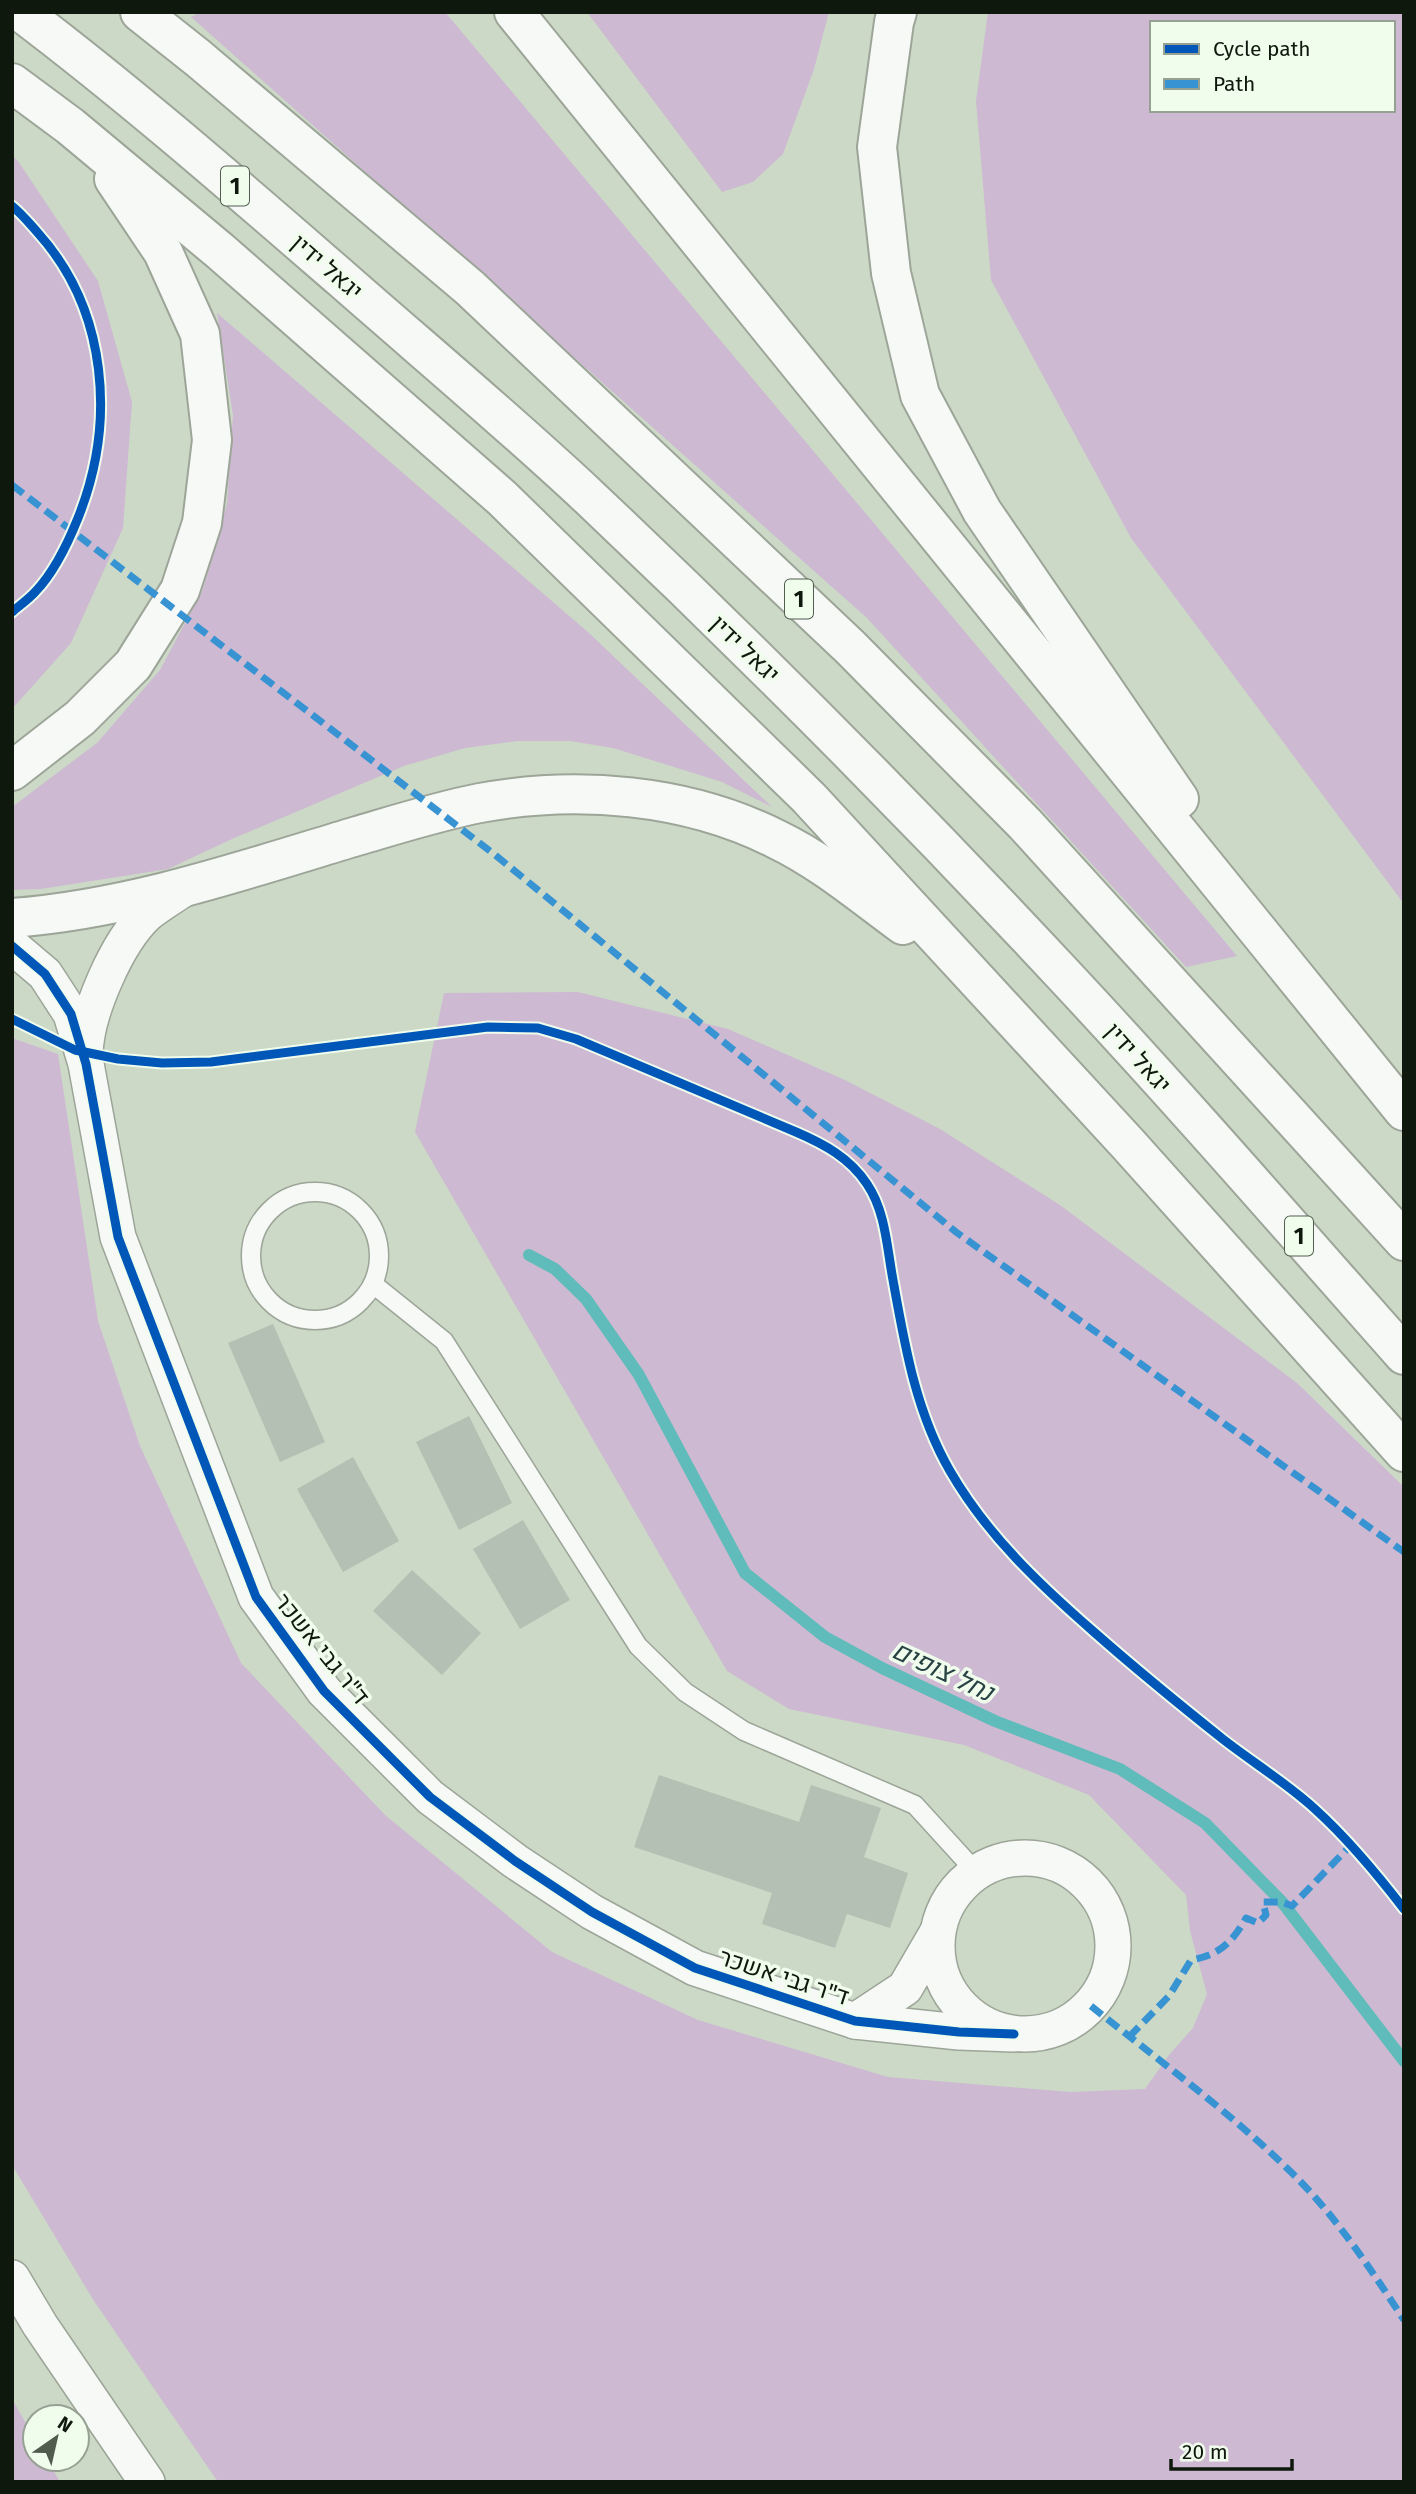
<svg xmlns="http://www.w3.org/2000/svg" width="1416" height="2494" font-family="'Fira Sans',Heebo,sans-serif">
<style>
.green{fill:#cdb9d2;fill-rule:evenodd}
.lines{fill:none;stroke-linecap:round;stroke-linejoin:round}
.stream{stroke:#60bcba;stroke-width:12}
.building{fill:#b3c0b3}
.lane-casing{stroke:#9ca598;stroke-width:21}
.street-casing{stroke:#9ca598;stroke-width:38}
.highway-casing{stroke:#9ca598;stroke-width:42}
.lane{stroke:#f7f9f7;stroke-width:18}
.street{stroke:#f7f9f7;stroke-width:35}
.highway{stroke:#f7f9f7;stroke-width:38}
.quiet{stroke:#3893d2;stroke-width:7;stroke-dasharray:14 7;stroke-linecap:butt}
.cycleway-casing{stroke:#f0fded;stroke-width:13}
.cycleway{stroke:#0057b8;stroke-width:9}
.labels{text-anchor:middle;stroke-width:7;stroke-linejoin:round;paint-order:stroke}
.shield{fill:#f0fded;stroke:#525d50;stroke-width:2}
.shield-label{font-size:23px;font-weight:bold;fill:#0f180d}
.street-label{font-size:24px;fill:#0f180d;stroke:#f0fded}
.water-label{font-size:26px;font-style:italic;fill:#284243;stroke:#f0fded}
</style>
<rect width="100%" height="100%" fill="#ccd9c7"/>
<!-- green -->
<g class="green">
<polygon points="201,12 445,12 1237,956 1186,967 867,618 191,17"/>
<polygon points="587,12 829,12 814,69 783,154 753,182 722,192"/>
<path d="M988,12H1404V904L1131,538L991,280L976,101ZM1152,23H1393V110H1152Z"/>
<polygon points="12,155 18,161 98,281 132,402 123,528 71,643 12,709"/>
<polygon points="217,313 589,633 772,807 722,782 613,748 570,741 518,741 465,748 404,766 232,839 168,869 41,889 12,890 12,807 97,743 160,670 203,589 227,504 233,415"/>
<polygon points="578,992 728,1029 845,1080 940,1129 1060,1205 1297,1383 1404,1487 1404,2482 218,2482 94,2301 12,2165 12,1038 58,1054 98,1321 140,1446 241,1663 385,1815 552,1952 698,2020 888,2077 1071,2092 1145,2089 1169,2055 1193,2028 1207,1994 1190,1931 1186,1895 1089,1795 964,1745 789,1709 727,1671 415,1132 444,993"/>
<polygon points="12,2399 35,2439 35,2459 47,2459 60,2482 12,2482"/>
</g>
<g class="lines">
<!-- stream -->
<polyline class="stream" points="529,1255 555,1269 586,1299 639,1375 745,1573 825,1637 882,1668 995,1721 1120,1769 1205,1823 1282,1902 1404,2061"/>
</g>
<!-- building -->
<g class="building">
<polygon points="273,1324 325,1442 280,1462 228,1343"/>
<polygon points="469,1416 512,1503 459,1530 416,1442"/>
<polygon points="353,1457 399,1541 343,1572 297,1489"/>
<polygon points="523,1520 570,1600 520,1629 473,1549"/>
<polygon points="412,1570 481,1633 442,1675 373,1611"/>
<polygon points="659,1775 799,1822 811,1785 881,1808 864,1857 908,1873 890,1928 847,1914 835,1948 762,1924 772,1893 634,1847"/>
</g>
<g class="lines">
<!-- lane casing -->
<g class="lane-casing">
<g id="lane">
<circle cx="315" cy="1256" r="64"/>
<polyline points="373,1284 444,1341 638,1646 685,1692 744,1731 915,1805 976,1872"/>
</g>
</g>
<!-- street casing -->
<g class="street-casing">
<g id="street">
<polyline points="12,946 45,974 71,1014 86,1064 118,1237 256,1597 324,1691 430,1797 515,1861 592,1912 695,1968 855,2021 959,2032 1014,2034"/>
<path d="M85,1054C86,1013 117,942 147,914C158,905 172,897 183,889"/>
<circle cx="1025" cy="1946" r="88"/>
<polyline points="855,2021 905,1988 937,1933"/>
<polyline points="12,2278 40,2325 147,2482"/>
</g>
</g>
<!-- highway casing -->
<g class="highway-casing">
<g id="highway">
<path d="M21,12C132,96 237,188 342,279C424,351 509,422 589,497C751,650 909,809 1061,972C1178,1097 1290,1226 1404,1355"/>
<polyline points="140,12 198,58 470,288 850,647 1025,824 1404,1241"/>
<polyline points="514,12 1404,1111"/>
<polyline points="897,12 894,22 877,147 891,273 920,395 982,511 1179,799"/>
<polyline points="12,83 70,126 220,251 502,498 809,798 1128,1144 1404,1452"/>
<polyline points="12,771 80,718 133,665 180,590 202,523 212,440 200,334 163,252 114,179"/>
<path d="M12,918C131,909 244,870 357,836C398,824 439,811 480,803C577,785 687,794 776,839C822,861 862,895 903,925"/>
</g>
</g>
<!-- lane -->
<use href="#lane" class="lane"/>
<!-- street -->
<use href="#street" class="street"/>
<!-- highway -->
<use href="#highway" class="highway"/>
<!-- quiet -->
<g class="quiet">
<polyline points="12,485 494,854 956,1232 1404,1552"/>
<path d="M1091,2006C1158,2060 1230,2112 1291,2172C1336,2216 1370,2268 1404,2320"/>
<path d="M1129,2037L1169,1996L1191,1960C1219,1955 1232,1943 1246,1918L1258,1923L1266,1915L1263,1902H1282L1292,1906L1351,1845"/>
</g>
<!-- cycleway casing -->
<g class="cycleway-casing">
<g id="cycleway">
<path d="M12,206C22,214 30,224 38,233C108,311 116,423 78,518C68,543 55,571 36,591C29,599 20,605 12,612"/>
<polyline points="12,946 45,974 71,1014 86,1064 118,1237 256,1597 324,1691 430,1797 515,1861 592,1912 695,1968 855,2021 959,2032 1014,2034"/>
<path d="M12,1019L75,1050L118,1059L162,1063L211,1062L488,1027L538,1028L576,1039L796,1132C824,1144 850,1158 867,1184C886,1212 887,1249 893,1280C905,1347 916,1412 950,1471C987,1535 1039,1584 1094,1632C1136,1669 1180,1705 1224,1740C1255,1764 1288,1784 1316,1810C1349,1840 1377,1874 1404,1909"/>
</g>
</g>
<!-- cycleway -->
<use href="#cycleway" class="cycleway"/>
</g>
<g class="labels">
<!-- shield labels -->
<g class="shield">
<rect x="221" y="166.5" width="28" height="39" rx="5"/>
<rect x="785" y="579.5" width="28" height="39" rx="5"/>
<rect x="1285" y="1216.5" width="28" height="39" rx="5"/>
</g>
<g class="shield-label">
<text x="235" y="194">1</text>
<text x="799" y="607">1</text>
<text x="1299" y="1244">1</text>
</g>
<!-- street labels -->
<g class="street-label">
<text transform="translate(327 267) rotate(41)" y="8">יגאל ידין</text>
<text transform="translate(745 649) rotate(44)" y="8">יגאל ידין</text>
<text transform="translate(1138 1058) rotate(48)" y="8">יגאל ידין</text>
<text transform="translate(322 1649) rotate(51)" y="8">ד"ר גבי אשכר</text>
<text transform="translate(784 1977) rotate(18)" y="8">ד"ר גבי אשכר</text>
</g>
<!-- water labels -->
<g class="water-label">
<text transform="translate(943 1671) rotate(25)" y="9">נחל צופים</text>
</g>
</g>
<!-- border -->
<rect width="1416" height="2494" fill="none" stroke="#0f180d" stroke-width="28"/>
<!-- legend -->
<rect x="1150" y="21" width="245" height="91" fill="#f0fded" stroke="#96a193" stroke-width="2"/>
<rect x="1164" y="44" width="35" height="10" fill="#0057b8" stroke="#96a193" stroke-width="2"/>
<text x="1213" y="56" font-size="21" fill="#0f180d">Cycle path</text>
<rect x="1164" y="79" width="35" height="10" fill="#3893d2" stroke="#96a193" stroke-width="2"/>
<text x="1213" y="91" font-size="21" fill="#0f180d">Path</text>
<!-- north arrow -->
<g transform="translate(56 2438) rotate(34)"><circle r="33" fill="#f0fded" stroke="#96a193" stroke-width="2"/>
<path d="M0-5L12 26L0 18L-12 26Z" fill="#515c4e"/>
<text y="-10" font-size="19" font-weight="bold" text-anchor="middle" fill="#0f180d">N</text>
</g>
<!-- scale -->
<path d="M1171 2459v10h121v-10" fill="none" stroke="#0f180d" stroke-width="3.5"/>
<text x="1182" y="2459" font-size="21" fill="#0f180d" stroke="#f0fded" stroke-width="5" paint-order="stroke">20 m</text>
</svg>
